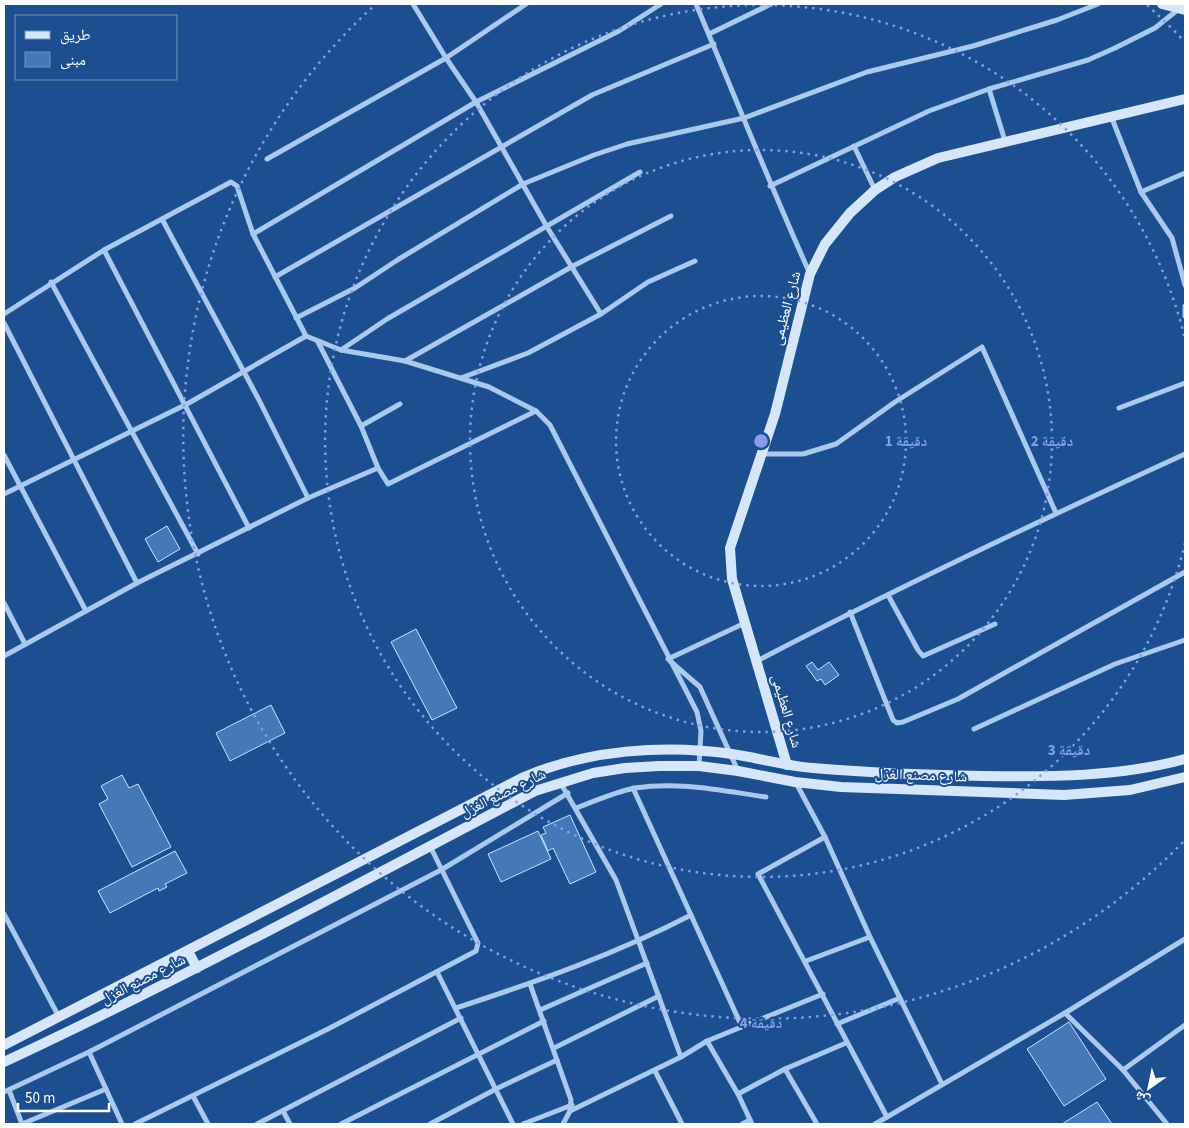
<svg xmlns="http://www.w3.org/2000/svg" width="1189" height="1128" font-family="'Source Sans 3','Noto Naskh Arabic',sans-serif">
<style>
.building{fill:#4478b7;stroke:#cfe3fa}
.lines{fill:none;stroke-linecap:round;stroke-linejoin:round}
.street{stroke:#a9c9ee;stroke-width:5}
.secondary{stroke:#d6e6fa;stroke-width:10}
.ring{fill:none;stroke:#839eea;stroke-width:2.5;stroke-dasharray:2.5 5}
.labels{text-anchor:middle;stroke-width:4;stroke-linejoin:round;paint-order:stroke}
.street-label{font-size:15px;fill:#fff;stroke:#1b4f8f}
.centre{fill:#839eea;stroke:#1b4f8f;stroke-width:2.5}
.ring-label{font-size:15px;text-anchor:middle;font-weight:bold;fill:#839eea;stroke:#1b4f8f;stroke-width:4;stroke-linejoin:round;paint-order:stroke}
</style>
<rect width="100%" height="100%" fill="#1b4f8f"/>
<!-- building -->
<g class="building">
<polygon points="167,526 180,549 158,562 145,539"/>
<polygon points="416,629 457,708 432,720 391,642"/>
<polygon points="812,662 818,670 829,662 839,675 825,685 821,679 817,681 806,666"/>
<polygon points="271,705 285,733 230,761 216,733"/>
<polygon points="122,775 129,788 138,784 171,847 132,867 99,804 108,799 101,786"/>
<polygon points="570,815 596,872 570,884 553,848 548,851 541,835 546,833 543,827"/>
<polygon points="538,831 551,859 501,882 488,854"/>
<polygon points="175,851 187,873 165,884 167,887 159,891 158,888 110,913 98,891"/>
<polygon points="1069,1022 1106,1079 1064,1106 1027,1049"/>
<polygon points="1097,1102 1112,1124 1062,1124"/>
</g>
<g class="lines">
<!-- street -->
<g class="street">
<polyline points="413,4 446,58 476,102 547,227 601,314"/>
<path d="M696,4C734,94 770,185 810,274"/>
<polyline points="709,34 771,4"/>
<polyline points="989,89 1005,141"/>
<polyline points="1111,116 1141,192 1172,238 1185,285"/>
<polyline points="854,146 875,190"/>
<polyline points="267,159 446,58 526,4"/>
<polyline points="770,186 929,111 989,89 1088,60 1115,48 1155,28 1185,4"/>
<polyline points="1141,192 1185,173"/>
<polyline points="162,219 259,400 308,498"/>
<polyline points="253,234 476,102 619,31 661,4"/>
<polyline points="104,250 249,528"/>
<polyline points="275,277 592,95 714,44"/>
<polyline points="51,282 198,554"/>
<polyline points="1185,306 1185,316"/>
<polyline points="4,314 104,250 231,182 237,186 253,234 306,336 341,350 405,361 489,387 536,411 550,425 697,712 701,731 699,766"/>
<polyline points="296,318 355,288 399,259 523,184 594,155 627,144 744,118 867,72 973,46 1057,20 1098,4"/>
<polyline points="4,323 137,583 4,656"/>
<polyline points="318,342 361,426 378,468 388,484 536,411"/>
<polyline points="341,350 387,319 640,172"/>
<polyline points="405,361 573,266 671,216"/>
<polyline points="461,378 528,353 601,314 648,282 695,261"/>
<polyline points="1119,408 1185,383"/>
<polyline points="361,426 400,404"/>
<polyline points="763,454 803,454 836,444 895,402 982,347 1056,513"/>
<polyline points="4,455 86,611"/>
<polyline points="4,494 187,404 306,336"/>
<polyline points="137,583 308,498 378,468"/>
<polyline points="888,595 918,650 923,656 995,624"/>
<polyline points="4,603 25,644"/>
<polyline points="850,612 893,720 897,723 903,722 958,699 1185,572"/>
<polyline points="668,659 745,623"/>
<polyline points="670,661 700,687 738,771"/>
<path d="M757,661C897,588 1041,520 1185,454"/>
<polyline points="974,729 1115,664 1185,640"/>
<polyline points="560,782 616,880 681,1057"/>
<polyline points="796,783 825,837 870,937 942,1084"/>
<polyline points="633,788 742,1027"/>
<path d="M576,808C595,801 615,792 635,788C679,781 723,791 766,797"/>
<polyline points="825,837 758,874 887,1117"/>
<polyline points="4,914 59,1017"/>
<polyline points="806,961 870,937"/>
<polyline points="437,972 513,1124"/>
<polyline points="530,984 571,1100 570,1111 563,1124"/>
<path d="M456,1008C536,982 616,954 691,915"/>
<polyline points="540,1010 647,963"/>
<polyline points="837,1024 900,998"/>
<polyline points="707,1041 738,1094 752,1124"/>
<polyline points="554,1048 659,996"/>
<polyline points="89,1052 122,1124"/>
<polyline points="785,1069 817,1124"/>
<polyline points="1123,1070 1185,1025"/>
<polyline points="655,1071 682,1124"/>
<polyline points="9,1090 22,1124"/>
<polyline points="4,1092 89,1052 441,870 568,793"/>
<polyline points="738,1094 785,1069 846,1043"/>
<polyline points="193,1096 208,1124"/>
<polyline points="283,1111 290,1124"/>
<polyline points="570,1111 681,1057 707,1041 823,994"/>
<polyline points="22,1124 106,1089"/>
<polyline points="135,1124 328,1029 476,951 478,943 430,846"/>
<polyline points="257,1124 461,1018"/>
<polyline points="341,1124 544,1021"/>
<polyline points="430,1124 496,1089 557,1060"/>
<polyline points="523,1124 572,1105"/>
<polyline points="742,1124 750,1120"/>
<polyline points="875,1124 1065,1013"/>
<polyline points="1167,1124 1123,1070 1065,1013 1185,939"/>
</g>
<!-- secondary -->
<g class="secondary">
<polyline points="1162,4 1185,10"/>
<polyline points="787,765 732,579 730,548 775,414 810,274 825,244 850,213 875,190 895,177 938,158 1185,99"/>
<polyline points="188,951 197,968"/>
<path d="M4,1045L524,777C587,750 664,744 732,754C759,758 786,766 813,768C870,773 926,775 983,776C1051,777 1119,777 1185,759"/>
<path d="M4,1062C184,978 359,883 535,791L593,773L625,768L659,766H699L738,771L795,782L841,787L1064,795L1130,790L1185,777"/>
</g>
</g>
<!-- distance rings -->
<g class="ring">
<circle cx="761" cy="441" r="145"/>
<circle cx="761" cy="441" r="291"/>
<path d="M1185 543A436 436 0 1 1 1185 339"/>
<path d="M1183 842A582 582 0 1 1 375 5M1147 5A582 582 0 0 1 1183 40"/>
</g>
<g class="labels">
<!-- street labels -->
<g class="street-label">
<text transform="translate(786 308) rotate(-75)" y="5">شارع العظيمى</text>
<text transform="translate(787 711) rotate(74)" y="5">شارع العظيمى</text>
<text transform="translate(921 775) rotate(2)" y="5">شارع مصنع الغزل</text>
<text transform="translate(503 793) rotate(-26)" y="5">شارع مصنع الغزل</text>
<text transform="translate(143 979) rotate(-27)" y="5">شارع مصنع الغزل</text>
</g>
</g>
<circle cx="761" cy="441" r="8" class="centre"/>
<g class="ring-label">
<text x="906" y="446">1 دقيقة</text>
<text x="1052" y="446">2 دقيقة</text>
<text x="1069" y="755">3 دقيقة</text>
<text x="761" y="1028">4 دقيقة</text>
</g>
<!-- border -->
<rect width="1189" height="1128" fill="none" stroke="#ffffff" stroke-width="10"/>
<!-- legend -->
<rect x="15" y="15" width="162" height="65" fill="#1b4f8f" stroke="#7695bc"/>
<rect x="25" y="31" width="25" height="8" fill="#d6e6fa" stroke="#7695bc"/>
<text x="60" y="40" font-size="15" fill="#ffffff">طريق</text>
<rect x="25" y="52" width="25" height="15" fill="#4478b7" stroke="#7695bc"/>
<text x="60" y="65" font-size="15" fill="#ffffff">مبنى</text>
<!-- north arrow -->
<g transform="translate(1149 1088) rotate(213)" stroke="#1b4f8f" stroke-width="4" paint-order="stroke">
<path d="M0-4L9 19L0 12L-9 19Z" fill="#ffffff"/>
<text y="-8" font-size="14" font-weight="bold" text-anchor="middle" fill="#ffffff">ش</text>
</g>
<!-- scale -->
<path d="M18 1103v8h91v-8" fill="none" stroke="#ffffff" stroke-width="2.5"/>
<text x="25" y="1103" font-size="15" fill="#ffffff" stroke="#1b4f8f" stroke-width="4" paint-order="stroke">50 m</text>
</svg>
